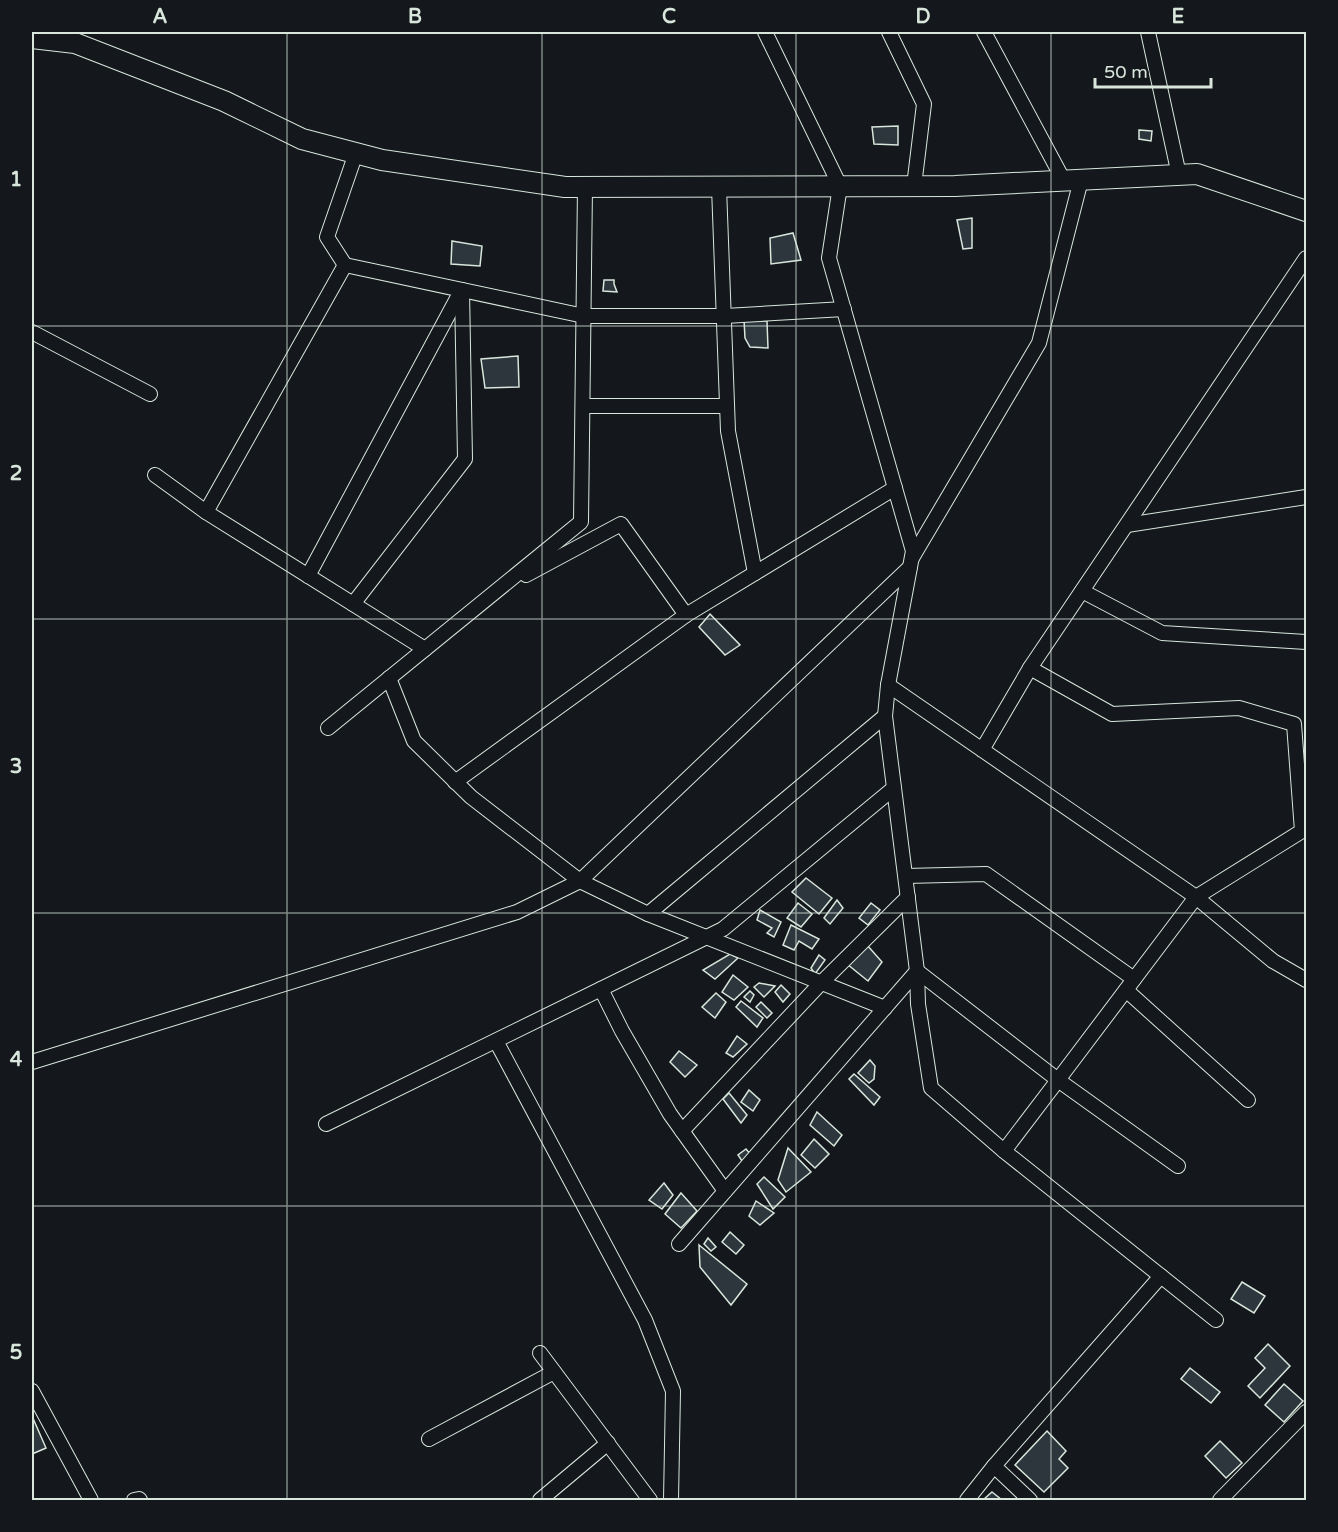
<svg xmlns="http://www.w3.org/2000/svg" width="1338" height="1532" font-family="'Varela Round',sans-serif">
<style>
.building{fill:#2c363c;stroke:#d8e6dc;stroke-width:1.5}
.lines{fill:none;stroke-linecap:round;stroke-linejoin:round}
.street-casing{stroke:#d8e6dc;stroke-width:16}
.secondary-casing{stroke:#d8e6dc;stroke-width:22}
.street{stroke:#14181c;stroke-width:14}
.secondary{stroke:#14181c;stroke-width:20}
.grid{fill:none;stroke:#d8e6dc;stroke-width:1.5;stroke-opacity:0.55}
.neatline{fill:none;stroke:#d8e6dc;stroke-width:2}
.grid-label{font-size:20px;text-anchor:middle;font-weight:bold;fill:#d8e6dc}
</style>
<rect width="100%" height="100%" fill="#14181c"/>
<!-- building -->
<g class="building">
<polygon points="898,126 898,145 874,144 872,127"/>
<polygon points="1139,130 1152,131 1151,141 1139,139"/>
<polygon points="972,218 972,248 963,249 957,220"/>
<polygon points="793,233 801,260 771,264 770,238"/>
<polygon points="452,241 482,246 480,266 451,264"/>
<polygon points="604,280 614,280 614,284 617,292 603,291"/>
<polygon points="744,320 767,321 768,348 750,347 745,338"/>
<polygon points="518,356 519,387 485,388 481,359"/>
<polygon points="710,614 740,645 725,655 699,627"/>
<polygon points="806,878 832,898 819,914 792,892"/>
<polygon points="837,900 843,908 830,924 824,918"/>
<polygon points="798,903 812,914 801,927 787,918"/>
<polygon points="871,903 880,910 868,925 859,918"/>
<polygon points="760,910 781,922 774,937 767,933 772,928 757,920"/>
<polygon points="791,925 819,939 812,949 799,941 794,950 783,945"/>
<polygon points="867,945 882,962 868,981 847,964"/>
<polygon points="730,954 738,958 715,979 703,970"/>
<polygon points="819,955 825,960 815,974 811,968"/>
<polygon points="733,975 748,987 734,1000 722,992"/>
<polygon points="759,983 775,986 764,997 754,987"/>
<polygon points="781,985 790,994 783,1002 775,992"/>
<polygon points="750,991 754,995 750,1002 744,997"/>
<polygon points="716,993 726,1002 715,1018 702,1007"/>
<polygon points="741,1001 763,1018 757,1027 736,1007"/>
<polygon points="761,1002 772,1013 767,1018 756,1007"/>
<polygon points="737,1036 747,1044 733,1057 726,1053"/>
<polygon points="679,1051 697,1065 685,1077 670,1062"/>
<polygon points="870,1060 875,1066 874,1079 869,1083 858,1073"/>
<polygon points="854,1074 880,1097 874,1105 849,1079"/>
<polygon points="749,1090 760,1100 753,1111 741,1102"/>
<polygon points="729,1093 747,1115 741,1123 723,1099"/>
<polygon points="817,1112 842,1135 834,1146 810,1125"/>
<polygon points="814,1139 829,1154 815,1168 801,1155"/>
<polygon points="788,1148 811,1172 786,1192 778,1180"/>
<polygon points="746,1149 751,1155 744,1164 738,1155"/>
<polygon points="764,1177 785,1197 773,1209 757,1184"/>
<polygon points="664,1183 673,1195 662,1209 649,1200"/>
<polygon points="681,1193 697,1211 681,1228 665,1214"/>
<polygon points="756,1201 774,1213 760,1225 749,1216"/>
<polygon points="730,1232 744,1245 736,1254 722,1242"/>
<polygon points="708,1238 716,1247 711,1251 704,1244"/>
<polygon points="699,1245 747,1284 731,1305 700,1267"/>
<polygon points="1242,1282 1265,1296 1254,1313 1231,1299"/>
<polygon points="1268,1344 1290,1366 1260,1398 1248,1386 1265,1368 1255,1358"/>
<polygon points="1190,1368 1220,1392 1211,1403 1181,1379"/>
<polygon points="1284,1384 1303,1401 1284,1422 1265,1405"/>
<polygon points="32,1416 46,1448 32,1454"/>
<polygon points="1047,1431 1066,1451 1059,1459 1068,1468 1044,1492 1015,1465"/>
<polygon points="1220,1441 1242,1463 1226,1478 1205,1456"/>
<polygon points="992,1492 1002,1500 983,1500"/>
</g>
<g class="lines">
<!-- street casing -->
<g class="street-casing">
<g id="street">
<polyline points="765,32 840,186 829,258 913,551 888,685 885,716 917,971 918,1004 931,1088 1004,1151 1216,1320"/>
<polyline points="889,32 924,104 914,186"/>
<polyline points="984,32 1064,181"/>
<polyline points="1148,32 1179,175"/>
<polyline points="356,153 327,237 345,265 206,512 425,649"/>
<polyline points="719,187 728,431 755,573"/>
<polyline points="345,265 584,316 725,316 844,309"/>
<polyline points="32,332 150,394"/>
<polyline points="583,406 727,406"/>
<polyline points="155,475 206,512"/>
<polyline points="1127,525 1306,497"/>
<polyline points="912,558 1039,343 1081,180"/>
<polyline points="526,575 621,524 686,615"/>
<polyline points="308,576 461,291"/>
<polyline points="1082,591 1162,633 1306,642"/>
<polyline points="353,604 465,459 462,290"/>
<polyline points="1030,668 1306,258"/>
<polyline points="389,678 414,741 471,797 580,881 910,567"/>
<polyline points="888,685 1196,897 1302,831 1294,724 1239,708 1112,714 1030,668 982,750"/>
<polyline points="328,728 581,522 585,187"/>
<polyline points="455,782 686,615 895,488"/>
<polyline points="906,876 986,874 1134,979"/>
<polyline points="648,914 885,1008"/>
<polyline points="917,971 1058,1080 1196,897 1273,961 1306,980"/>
<polyline points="601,989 622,1031 670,1114 725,1191"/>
<polyline points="1126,990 1248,1100"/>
<polyline points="496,1041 645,1320 673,1391 671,1500"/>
<polyline points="32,1062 517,912 580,881 648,914 885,716"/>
<polyline points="326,1124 723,929 894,788"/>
<polyline points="682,1131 821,983 908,897"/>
<polyline points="1004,1151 1058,1080 1178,1166"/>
<polyline points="679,1244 917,971"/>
<polyline points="540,1353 650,1500"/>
<polyline points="32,1391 91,1500"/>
<polyline points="429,1439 554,1372"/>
<polyline points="994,1466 1030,1500"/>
<polyline points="134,1500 139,1499 140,1500"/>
<polyline points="540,1500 608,1443"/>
<polyline points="967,1500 994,1466 1161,1276"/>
<polyline points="1220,1500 1306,1412"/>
</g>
</g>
<!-- secondary casing -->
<g class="secondary-casing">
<polyline id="secondary" points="32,38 75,43 224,101 302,139 382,160 565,187 955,186 1197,174 1306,211"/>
</g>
<!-- street -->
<use href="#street" class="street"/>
<!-- secondary -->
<use href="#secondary" class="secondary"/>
</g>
<!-- grid -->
<path class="grid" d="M287,32V1500M542,32V1500M796,32V1500M1051,32V1500M32,326H1306M32,619H1306M32,913H1306M32,1206H1306"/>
<!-- border -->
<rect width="1338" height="1532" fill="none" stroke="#14181c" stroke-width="66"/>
<!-- scale -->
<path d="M1095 78v9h116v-9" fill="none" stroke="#d8e6dc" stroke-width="3"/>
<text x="1104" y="78" font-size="18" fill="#d8e6dc" stroke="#14181c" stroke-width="4.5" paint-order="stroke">50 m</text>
<rect x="33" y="33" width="1272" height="1466" class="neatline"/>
<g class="grid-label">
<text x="160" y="23">A</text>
<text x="415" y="23">B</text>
<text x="669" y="23">C</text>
<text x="923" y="23">D</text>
<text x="1178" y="23">E</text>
<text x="16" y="186">1</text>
<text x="16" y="480">2</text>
<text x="16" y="773">3</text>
<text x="16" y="1066">4</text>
<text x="16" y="1359">5</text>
</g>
</svg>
